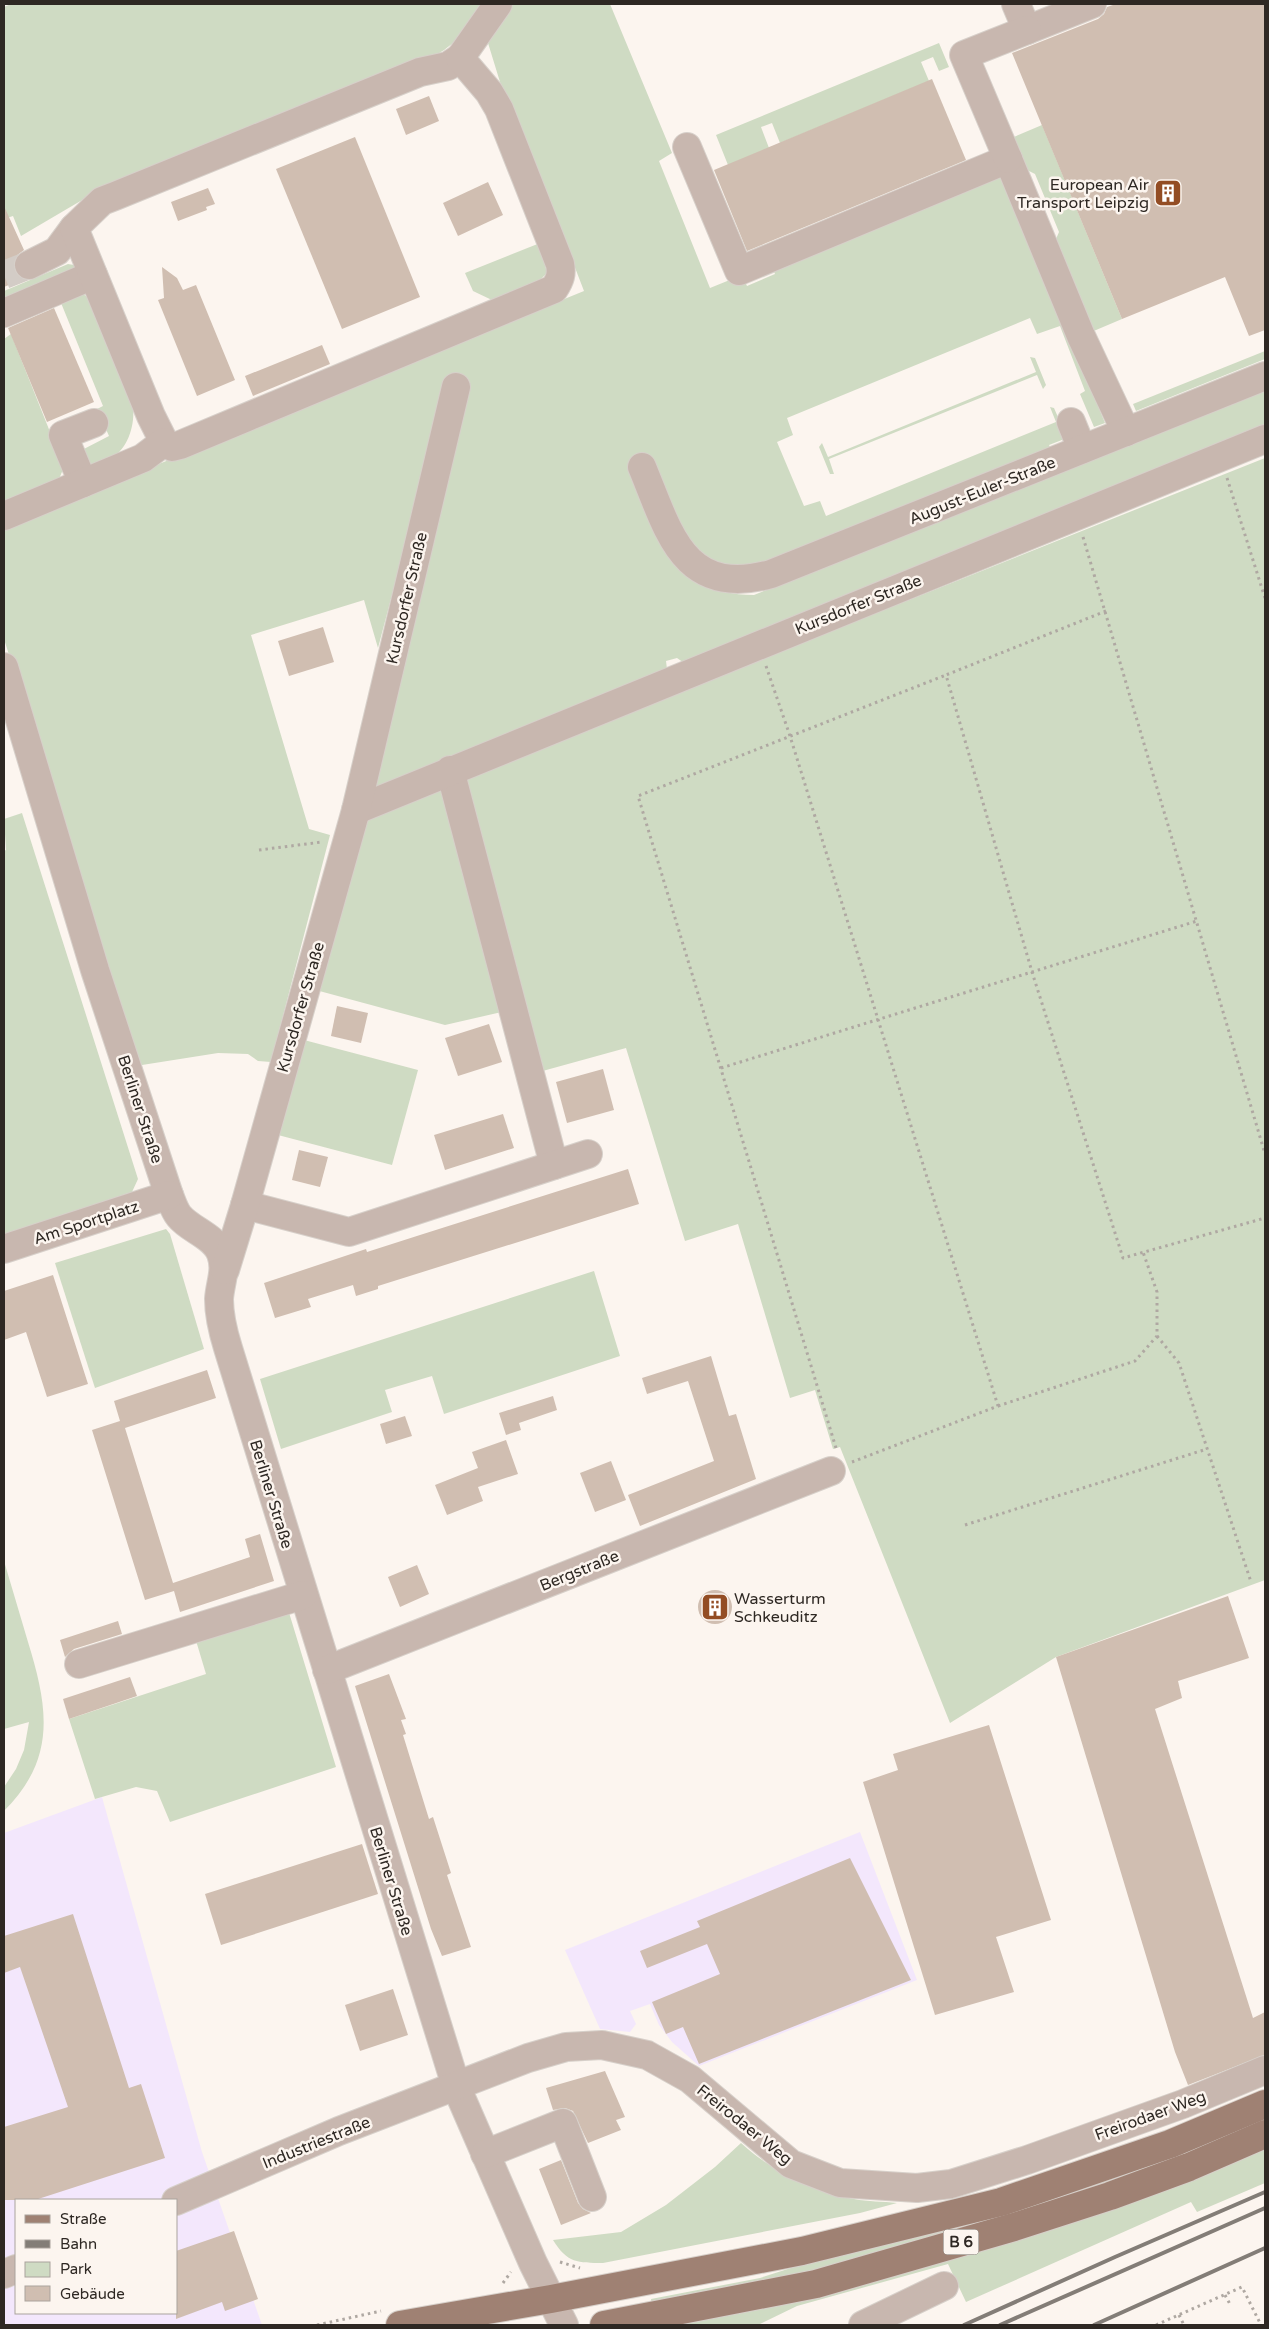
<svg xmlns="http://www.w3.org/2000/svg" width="1269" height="2329" font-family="'Varela Round',sans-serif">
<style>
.industrial{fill:#f3e7fc;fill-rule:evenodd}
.green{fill:#cfdbc3}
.building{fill:#d0beb1}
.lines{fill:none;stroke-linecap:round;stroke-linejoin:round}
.minor-tunnel{stroke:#d3ccc6;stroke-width:28;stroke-dasharray:28 14;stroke-linecap:butt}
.minor-casing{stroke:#d7d0ca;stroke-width:30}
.major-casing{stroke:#d7d0ca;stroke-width:30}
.path{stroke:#afa8a2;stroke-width:3;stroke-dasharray:2.5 4;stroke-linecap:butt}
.minor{stroke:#c8b7af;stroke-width:28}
.major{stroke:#9f8173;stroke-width:28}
.rail{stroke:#837d77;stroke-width:4}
.labels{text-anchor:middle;stroke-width:5;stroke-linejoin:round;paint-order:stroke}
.shield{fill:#fcf5ef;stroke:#6c6660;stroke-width:1}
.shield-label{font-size:15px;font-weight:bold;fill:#2e2823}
.poi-label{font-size:16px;fill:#2e2823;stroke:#fcf5ef;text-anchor:end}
.street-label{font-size:16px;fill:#2e2823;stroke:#fcf5ef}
</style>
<rect width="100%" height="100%" fill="#fcf5ef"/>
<!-- industrial -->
<g class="industrial">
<path d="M102,1797L202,2152L262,2325H4V1833ZM16,2200H176V2313H16Z"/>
<polygon points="860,1832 917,1980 699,2066 672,2042 659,2025 650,2004 630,2011 636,2024 630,2032 600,2029 565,1950"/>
</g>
<!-- green -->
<g class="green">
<path d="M11,4H485C470,24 458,43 436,55L106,186L21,236L13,216L4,219V7Z"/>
<path d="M513,4H610L672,153L659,161L710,288L742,275L747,286L775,274L771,264L989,174L1006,179L1105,423L1094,427L1080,394L1085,391L1060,326L1037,334L1030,318L787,418L793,435L777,442L804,506L820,501L826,516L1056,422L1050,407L1054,408L1067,438L1049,445L1051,449L769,563L724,568L658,540C679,577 711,595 754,595L1265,391V430L687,665L677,658L666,661L668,677L378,787L365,784L447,386L378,648L364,600L251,635L309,829L330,835L271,1062L258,1061L248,1054L218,1053L142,1065L136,1055L4,639V527L584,291L514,109L500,82L488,43Z"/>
<polygon points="939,43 949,67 939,71 933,57 921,62 929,81 780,143 772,123 761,127 769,148 728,165 716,135"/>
<polygon points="1042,125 1122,319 1089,333 1053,246 1059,232 1035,174 1021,167 1009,139"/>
<polygon points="540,243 547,273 540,280 494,301 473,291 465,273"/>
<polygon points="68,264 74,265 75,270 4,301 4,291"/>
<path d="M79,291L90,299L133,407C135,423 129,447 113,457C106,461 96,464 87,467L80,451L109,436L97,409L103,406L59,298Z"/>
<polygon points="11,334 64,467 59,479 4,504 4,339"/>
<polygon points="1265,351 1265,359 1136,411 1133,404"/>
<polygon points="1030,357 1035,358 1046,385 1043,389 1037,375 829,459 834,474 830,474 819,447 822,443 828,457 1036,372"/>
<polygon points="1265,458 1265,1580 1056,1657 950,1723 840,1447 833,1449 815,1390 790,1398 738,1224 685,1241 626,1048 539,1072 462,778"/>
<polygon points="438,787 446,791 506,1011 445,1025 312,989 358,823"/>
<polygon points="22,813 138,1179 132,1192 4,1235 4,851 6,850 4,819"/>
<polygon points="304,1040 418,1070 392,1165 278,1135"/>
<polygon points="166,1229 170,1234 204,1349 95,1388 55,1263"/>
<polygon points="594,1271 620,1356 444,1414 432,1376 385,1390 392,1412 281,1449 260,1379"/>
<path d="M4,1561C12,1588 20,1615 28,1642C48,1707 57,1758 4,1811V1787L16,1769L24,1750L29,1722L4,1729Z"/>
<polygon points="287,1606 336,1767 170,1822 157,1791 136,1787 95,1799 69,1719 206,1674 194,1634"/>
<polygon points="1265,2116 1265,2123 1188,2155 1002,2219 787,2278 652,2306 651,2299 760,2278"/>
<path d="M741,2143C771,2171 814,2191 854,2199C868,2202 883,2201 897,2203L860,2213L603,2263C578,2263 567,2263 553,2240L621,2232L666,2205L715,2167Z"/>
<polygon points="1265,2147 1265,2183 1197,2212 1191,2202 966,2302 948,2264 797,2306 758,2325 660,2325"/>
</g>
<!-- building -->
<g class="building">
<polygon points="1116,4 1265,4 1265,330 1249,336 1225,277 1122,319 1012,53 1098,19 1104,14 1107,7"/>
<polygon points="932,79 966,160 747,251 714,170"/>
<polygon points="429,96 439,121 406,135 396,109"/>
<polygon points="355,137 420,297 342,329 276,169"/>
<polygon points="488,182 503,215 458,236 443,203"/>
<polygon points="208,188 215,204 206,207 207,210 178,221 171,202"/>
<polygon points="4,206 24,250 16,256 13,265 15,272 23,279 4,287"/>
<polygon points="162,267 177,278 183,290 196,285 235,380 197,396 158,300 164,298"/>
<polygon points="54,308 94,402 47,422 8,328"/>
<polygon points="322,345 330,364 253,396 245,376"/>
<polygon points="323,627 334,662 289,676 278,641"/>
<polygon points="337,1006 368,1013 361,1043 331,1036"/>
<polygon points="489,1024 502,1062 458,1076 445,1038"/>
<polygon points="603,1069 614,1110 567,1123 556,1082"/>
<polygon points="503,1114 514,1148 445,1170 434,1135"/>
<polygon points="299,1150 328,1157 320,1187 292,1180"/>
<polygon points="628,1169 639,1204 378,1286 378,1289 356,1296 353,1285 308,1299 311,1307 275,1318 264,1283 366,1249 367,1252 420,1235"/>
<polygon points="53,1275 88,1384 47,1397 26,1332 4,1340 4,1291"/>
<polygon points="711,1356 729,1416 736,1414 756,1479 640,1526 628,1495 714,1461 688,1381 647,1394 642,1378"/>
<polygon points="207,1370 216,1398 125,1428 173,1583 250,1557 245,1539 260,1534 274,1581 180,1612 174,1591 145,1600 92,1430 120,1421 114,1401"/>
<polygon points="553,1396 557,1410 519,1423 521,1430 506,1435 499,1413"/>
<polygon points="405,1416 412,1436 386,1444 380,1424"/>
<polygon points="506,1440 518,1474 478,1487 483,1501 447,1515 435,1485 478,1468 472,1452"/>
<polygon points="611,1461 626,1500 595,1512 580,1473"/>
<polygon points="417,1565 429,1594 400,1607 388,1577"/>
<circle cx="715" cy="1607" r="17"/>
<polygon points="1228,1596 1249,1658 1178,1681 1182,1698 1155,1709 1253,2018 1265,2012 1265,2055 1188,2085 1175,2052 1056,1657"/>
<polygon points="118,1621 122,1634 74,1649 65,1657 60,1640"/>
<polygon points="389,1674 406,1719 401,1720 406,1734 403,1735 429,1819 433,1817 451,1873 447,1875 471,1947 442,1956 431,1929 355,1686"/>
<polygon points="130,1677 137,1696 69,1719 63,1699"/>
<polygon points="989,1725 1051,1920 996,1937 1014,1992 935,2015 863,1782 898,1770 893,1754"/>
<polygon points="362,1844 378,1894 221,1945 205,1894"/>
<polygon points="850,1858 911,1980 699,2064 683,2027 666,2034 652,2002 720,1974 707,1944 647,1968 640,1951 700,1927 697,1921"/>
<polygon points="73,1914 129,2088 141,2084 165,2158 35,2200 4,2200 4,2127 68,2107 20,1967 4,1973 4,1936"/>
<polygon points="393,1989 408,2035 360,2051 345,2005"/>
<polygon points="605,2071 625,2117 616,2120 621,2130 588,2143 573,2111 565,2108 553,2110 546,2088"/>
<polygon points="561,2160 578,2203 583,2209 591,2213 561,2225 539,2169"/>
<polygon points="234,2231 258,2299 225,2311 222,2302 176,2319 176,2251"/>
</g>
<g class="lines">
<!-- minor-tunnel -->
<polyline class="minor-tunnel" points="4,275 29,265"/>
<!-- minor casing -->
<g class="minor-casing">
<g id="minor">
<polyline points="1016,4 1027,30 1092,4"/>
<polyline points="687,147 739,271 1008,159 1081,336 1126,432"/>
<polyline points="1008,159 964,55 1027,30"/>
<polyline points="29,265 57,251 74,228"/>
<polyline points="4,313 93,275"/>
<polyline points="1071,422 1082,449"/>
<polyline points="164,442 151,416 74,228 102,201 115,196 420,72 448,66 460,58"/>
<path d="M642,467C669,532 683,598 771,574L1265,376"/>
<polyline points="83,483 63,435 94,423"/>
<path d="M4,516L143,458L164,442L172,447L180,445L554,289C560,280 562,274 560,264L499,109L489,92L460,58L498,4"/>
<path d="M4,667L95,970L169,1195C172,1202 174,1210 179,1216C190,1230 215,1236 221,1254C227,1270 220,1283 219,1299C219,1316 223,1332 228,1348L456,2086L533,2263L564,2325"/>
<polyline points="450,770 554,1165"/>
<polyline points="356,810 1265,439"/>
<polyline points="245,1205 349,1232 588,1154"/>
<polyline points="4,1249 169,1195"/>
<polyline points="225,1270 245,1205 356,810 456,387"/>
<polyline points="79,1664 303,1595"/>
<polyline points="327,1670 831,1471"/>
<polyline points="485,2154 563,2123 592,2197"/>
<polyline points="176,2201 339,2131 528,2058 566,2047 602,2045 647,2055 690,2079 791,2164 840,2183 917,2188 951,2184 1027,2160 1183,2104 1265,2070"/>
<polyline points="4,2274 16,2269"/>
<polyline points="863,2325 944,2286"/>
</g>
</g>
<!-- major casing -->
<g class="major-casing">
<g id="major">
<polyline points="400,2325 551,2299 802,2251 1001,2202 1170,2144 1265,2104"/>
<polyline points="604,2325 816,2284 1014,2227 1110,2196 1189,2167 1265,2134"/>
</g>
</g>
<!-- path -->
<g class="path">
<polyline points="1227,478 1265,598"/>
<polyline points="1083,537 1265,1154"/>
<polyline points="1106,611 946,675 1032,972 1123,1258 1265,1218"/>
<polyline points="766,666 790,736 998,1406 852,1462"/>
<polyline points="259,850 322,842"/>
<polyline points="721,1068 1197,921"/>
<polyline points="1157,1336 1179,1363 1251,1582"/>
<polyline points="998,1406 1135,1361 1157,1336 1157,1292 1143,1252"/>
<polyline points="836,1448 638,796 946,675"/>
<polyline points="965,1525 1207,1449"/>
<polyline points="560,2262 580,2268"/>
<polyline points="503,2283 511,2272"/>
<polyline points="1225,2295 1231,2306"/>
<polyline points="1179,2315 1184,2325"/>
<polyline points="317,2325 381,2311"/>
<polyline points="1156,2325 1242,2287 1261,2325"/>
</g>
<!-- minor -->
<use href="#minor" class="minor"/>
<!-- major -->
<use href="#major" class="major"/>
<!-- rail -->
<g class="rail">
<polyline points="964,2325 1115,2257 1265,2192"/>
<polyline points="1000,2325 1265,2208"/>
<polyline points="1094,2325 1265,2248"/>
</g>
</g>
<!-- icons -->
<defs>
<g id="building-square" transform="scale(1.4375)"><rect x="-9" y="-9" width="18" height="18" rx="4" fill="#934d24" stroke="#fcf5ef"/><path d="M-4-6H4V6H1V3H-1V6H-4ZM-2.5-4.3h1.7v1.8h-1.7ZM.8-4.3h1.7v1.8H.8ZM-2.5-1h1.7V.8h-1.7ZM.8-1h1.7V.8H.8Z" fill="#fff"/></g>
</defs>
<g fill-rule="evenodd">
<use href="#building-square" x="1168" y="193"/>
<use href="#building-square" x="715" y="1607"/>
</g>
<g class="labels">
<!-- shield labels -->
<rect class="shield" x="943.5" y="2229.5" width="35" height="25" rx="4"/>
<g class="shield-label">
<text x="961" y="2247">B 6</text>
</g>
<!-- poi labels -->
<g class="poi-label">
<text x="1149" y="190">European Air<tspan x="1149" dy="18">Transport Leipzig</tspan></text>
<text x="734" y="1604" text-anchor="start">Wasserturm<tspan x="734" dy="18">Schkeuditz</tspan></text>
</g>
<!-- street labels -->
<g class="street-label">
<text transform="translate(982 490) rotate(-22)" y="6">August-Euler-Straße</text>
<text transform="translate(406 598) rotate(-77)" y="6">Kursdorfer Straße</text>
<text transform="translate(858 604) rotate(-22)" y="6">Kursdorfer Straße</text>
<text transform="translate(300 1007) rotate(-74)" y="6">Kursdorfer Straße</text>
<text transform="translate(141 1109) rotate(72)" y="6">Berliner Straße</text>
<text transform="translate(86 1222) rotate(-18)" y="6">Am Sportplatz</text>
<text transform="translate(272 1494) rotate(73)" y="6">Berliner Straße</text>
<text transform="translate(579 1570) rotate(-22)" y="6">Bergstraße</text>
<text transform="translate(392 1881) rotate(73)" y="6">Berliner Straße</text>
<text transform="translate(1150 2115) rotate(-20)" y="6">Freirodaer Weg</text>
<text transform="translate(745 2124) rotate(39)" y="6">Freirodaer Weg</text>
<text transform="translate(316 2142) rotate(-22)" y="6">Industriestraße</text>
</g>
</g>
<!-- border -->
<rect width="1269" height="2329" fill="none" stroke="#2e2823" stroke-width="10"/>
<!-- legend -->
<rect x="15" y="2199" width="162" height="115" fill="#fcf5ef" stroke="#aaa39d"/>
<rect x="25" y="2215" width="25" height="8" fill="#9f8173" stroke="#aaa39d"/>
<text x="60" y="2224" font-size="15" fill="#2e2823">Straße</text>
<rect x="25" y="2240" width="25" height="8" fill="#837d77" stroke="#aaa39d"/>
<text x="60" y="2249" font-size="15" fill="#2e2823">Bahn</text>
<rect x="25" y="2262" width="25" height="15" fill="#cfdbc3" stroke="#aaa39d"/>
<text x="60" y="2274" font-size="15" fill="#2e2823">Park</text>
<rect x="25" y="2286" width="25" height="15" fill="#d0beb1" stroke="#aaa39d"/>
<text x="60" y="2299" font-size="15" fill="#2e2823">Gebäude</text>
</svg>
